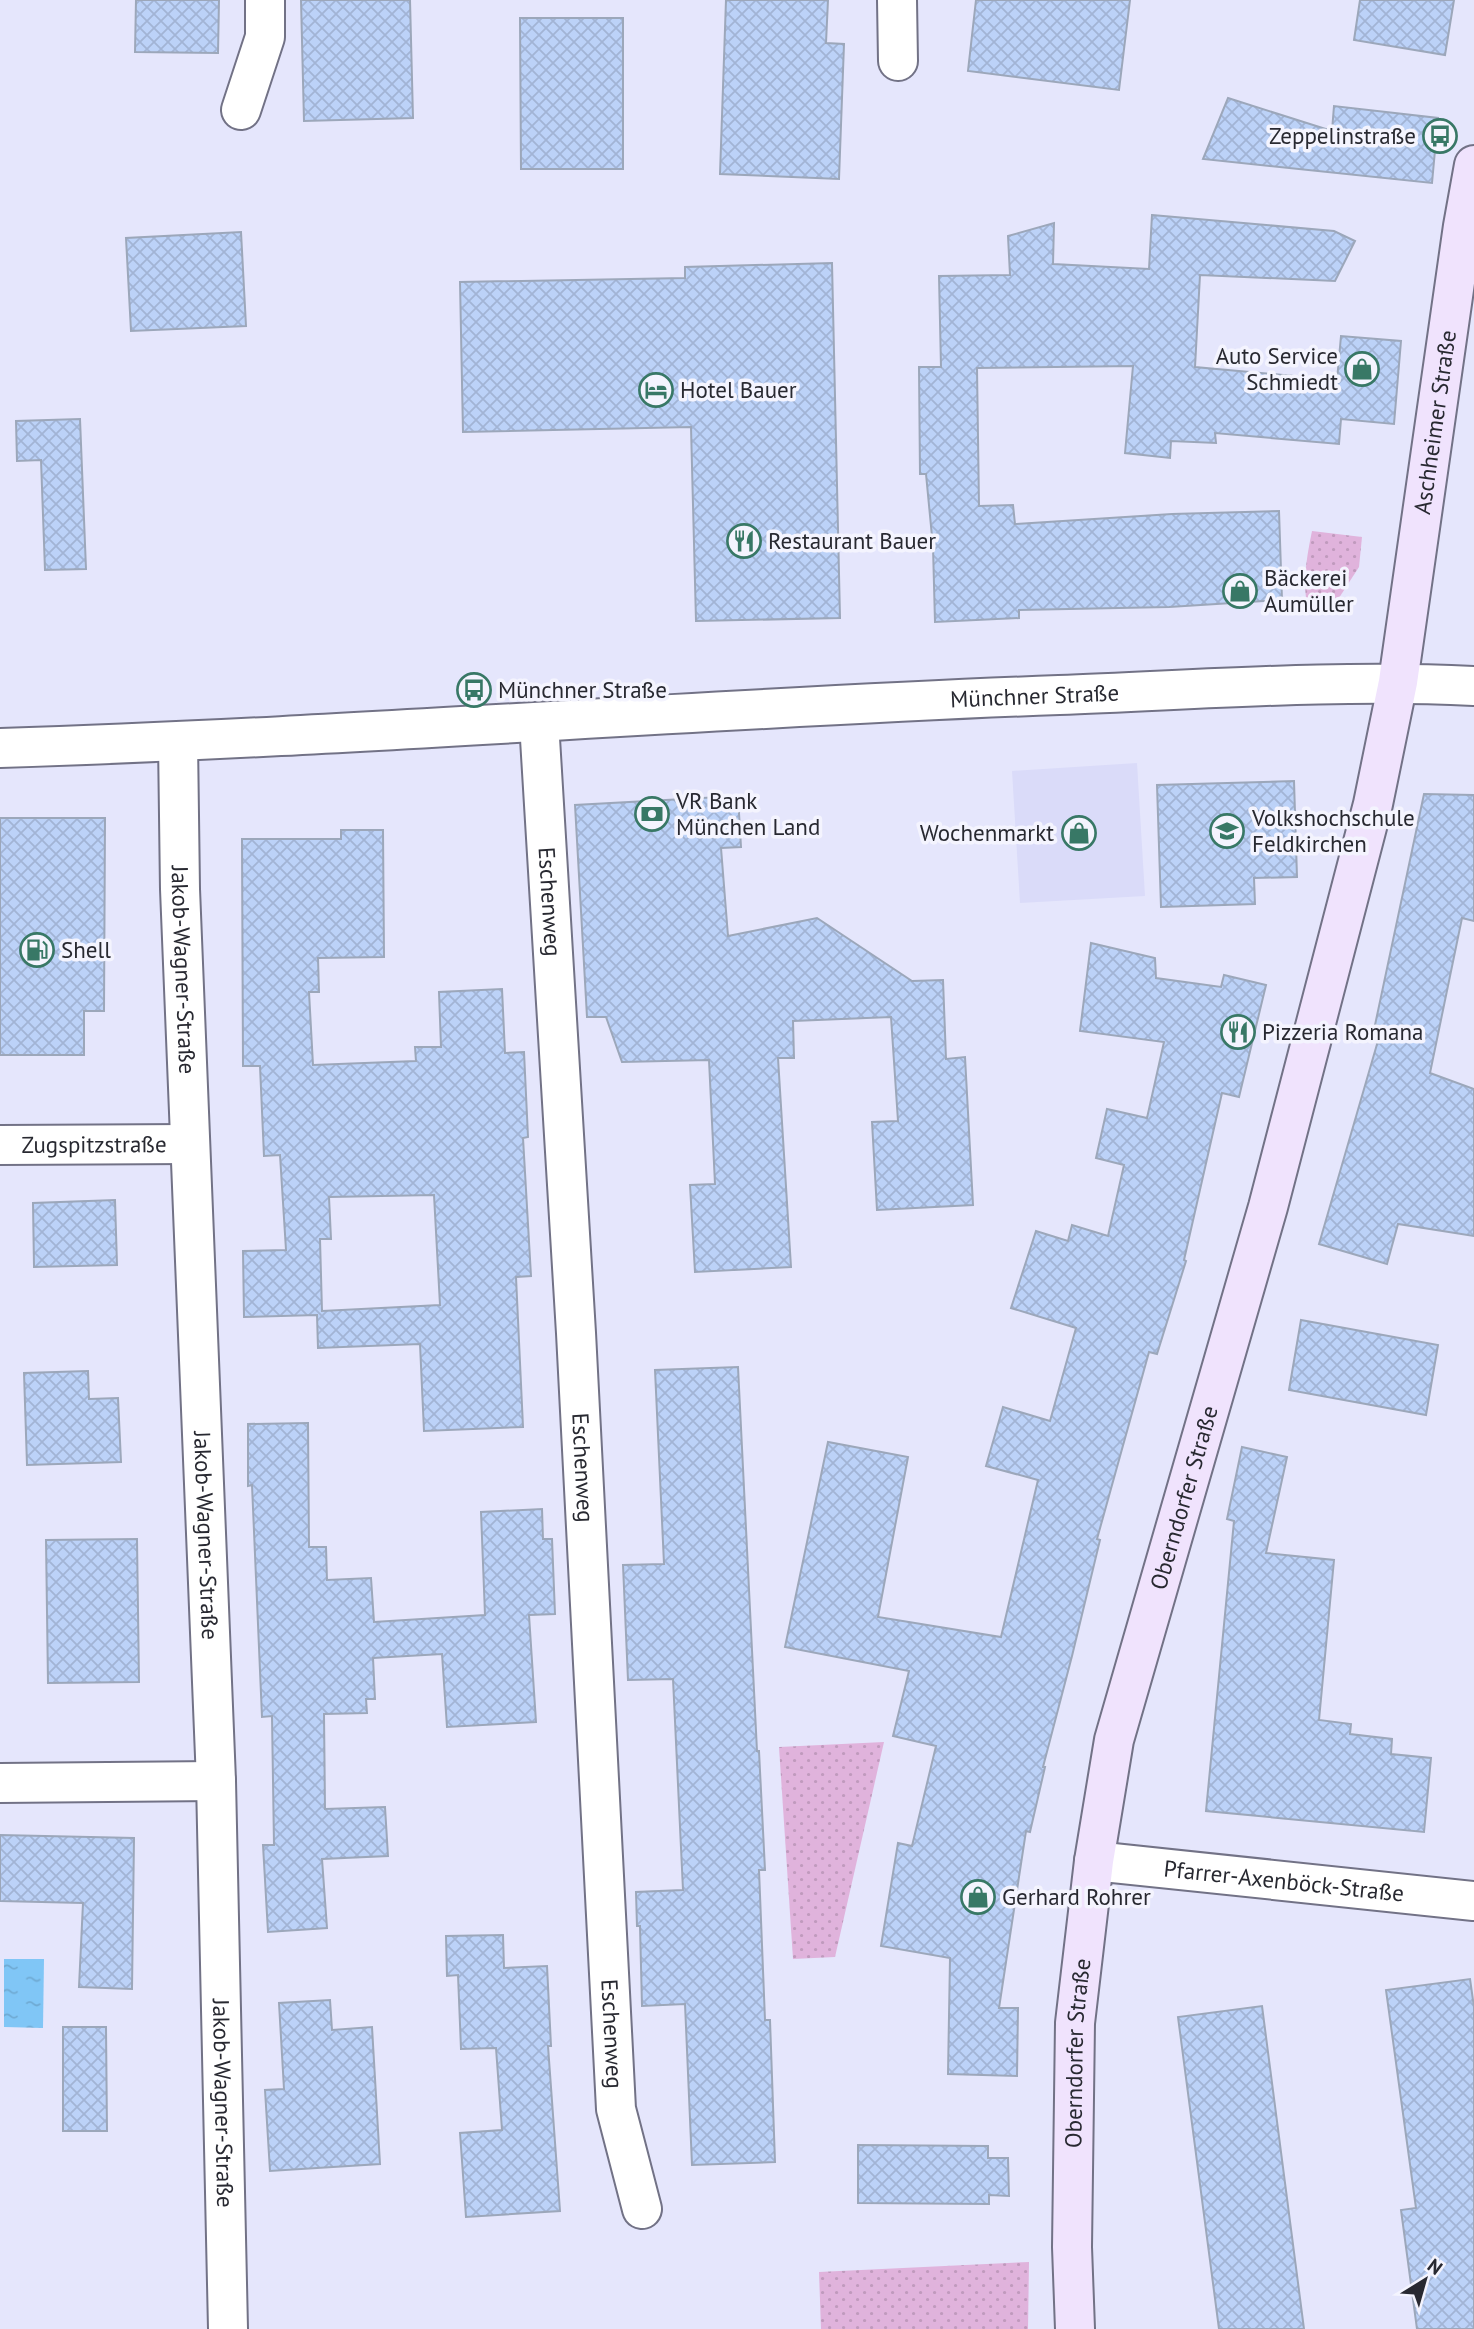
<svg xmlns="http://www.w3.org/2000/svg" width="1474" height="2329" font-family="'PT Sans',sans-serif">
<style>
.built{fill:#dadbf9}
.green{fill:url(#green-dots)}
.water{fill:url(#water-ripples)}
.building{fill:url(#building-cross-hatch);stroke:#9ca7ba;stroke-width:2;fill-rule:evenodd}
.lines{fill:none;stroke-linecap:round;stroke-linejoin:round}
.minor-casing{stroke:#727286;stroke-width:42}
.tertiary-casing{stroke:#727286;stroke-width:42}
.secondary-casing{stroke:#727286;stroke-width:42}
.minor{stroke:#fff;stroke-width:38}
.tertiary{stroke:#fff;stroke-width:38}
.secondary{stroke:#f0e3fd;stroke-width:38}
.labels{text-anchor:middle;stroke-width:7;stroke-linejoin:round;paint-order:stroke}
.poi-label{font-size:23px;fill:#282931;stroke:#f4f4fe;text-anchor:start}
.street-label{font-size:23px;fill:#282931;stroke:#f4f4fe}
</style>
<defs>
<pattern id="green-dots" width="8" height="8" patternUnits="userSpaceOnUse" patternTransform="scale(1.75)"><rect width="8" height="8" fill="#e0b3dc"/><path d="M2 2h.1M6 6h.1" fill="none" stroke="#c09abd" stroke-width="1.8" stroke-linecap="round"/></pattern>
<pattern id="water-ripples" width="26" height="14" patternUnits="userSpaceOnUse" patternTransform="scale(1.75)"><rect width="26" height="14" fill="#80c6f6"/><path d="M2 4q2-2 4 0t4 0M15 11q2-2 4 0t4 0" fill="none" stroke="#6faad3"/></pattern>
<pattern id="building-cross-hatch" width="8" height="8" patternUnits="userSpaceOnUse" patternTransform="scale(1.75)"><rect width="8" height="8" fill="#bcd2f8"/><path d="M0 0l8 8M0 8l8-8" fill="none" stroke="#a2b4d5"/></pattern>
</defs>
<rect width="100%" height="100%" fill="#e5e6fc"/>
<!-- built -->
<polygon class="built" points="1137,763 1145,896 1020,903 1012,771"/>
<!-- green -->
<g class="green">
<path d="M1312,531L1362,537L1359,567L1337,601L1309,611C1301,586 1307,556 1312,531Z"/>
<polygon points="884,1742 835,1957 793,1959 779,1747"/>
<polygon points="1029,2262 1028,2329 821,2329 819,2272"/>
</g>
<!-- water -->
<polygon class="water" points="4,1959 44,1959 43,2028 4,2027"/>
<!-- building -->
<g class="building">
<polygon points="136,0 219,0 218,53 135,52"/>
<polygon points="301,0 410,0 413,118 304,121"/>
<polygon points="726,0 828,0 826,43 844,44 839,179 720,174"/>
<polygon points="976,0 1130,0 1119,90 968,71"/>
<polygon points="1360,0 1454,0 1445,55 1354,40"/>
<polygon points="520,18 623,18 623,169 521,169"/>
<polygon points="1228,98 1332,131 1334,106 1438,118 1432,183 1203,159"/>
<polygon points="1152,215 1334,231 1355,241 1335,281 1200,275 1195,367 1337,380 1341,336 1401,341 1394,424 1341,419 1339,444 1215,433 1216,443 1171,441 1170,458 1125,453 1133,366 977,368 979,506 1013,505 1015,524 1172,514 1279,511 1282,600 1169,607 1019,610 1019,618 935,622 933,547 926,474 920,474 919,367 941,367 939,276 1010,275 1008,236 1054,223 1053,264 1149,269"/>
<polygon points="241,232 246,326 131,331 126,238"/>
<polygon points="832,263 840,618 696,621 691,427 463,432 460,282 685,278 685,267"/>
<polygon points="80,419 86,569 45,570 41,460 17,461 16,421"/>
<polygon points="1294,781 1297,877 1254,878 1255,904 1161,907 1157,785"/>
<polygon points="1424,794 1474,795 1474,921 1462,918 1430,1073 1474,1089 1474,1236 1398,1224 1387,1264 1319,1244 1382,1027 1375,1025"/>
<polygon points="738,796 741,847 721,848 728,936 817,918 912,981 943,980 946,1059 965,1057 973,1205 877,1210 872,1122 898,1121 891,1017 793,1021 794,1058 778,1058 791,1267 695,1272 690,1185 715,1184 709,1060 622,1062 606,1017 587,1017 575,805"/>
<polygon points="0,818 105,818 104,1011 84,1011 84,1055 0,1055"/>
<path d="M341,830H383L384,957L318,958L319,992H309L313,1065L416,1061L415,1047H441L439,992L502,989L505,1053L524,1052L528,1137L523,1138L531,1276L516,1277L523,1427L424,1431L420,1344L318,1348L317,1315L244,1317L243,1251L286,1250L280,1155L264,1156L260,1066H243L242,839H341ZM434,1195L440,1305L322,1311L320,1239H331L329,1197Z"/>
<polygon points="1091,943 1155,958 1156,978 1221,987 1224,975 1266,985 1239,1097 1222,1093 1184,1260 1186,1261 1157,1354 1149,1352 1097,1539 1100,1540 1072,1656 1043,1767 1045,1767 1030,1832 1026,1831 999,2008 1018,2008 1017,2076 948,2074 950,1958 881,1946 898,1843 912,1846 936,1746 893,1736 909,1671 785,1647 828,1442 908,1457 878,1617 1001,1637 1038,1480 986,1466 1003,1407 1050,1421 1076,1328 1011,1308 1036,1231 1068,1241 1072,1225 1108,1236 1124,1165 1096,1158 1107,1109 1147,1118 1164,1042 1080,1031"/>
<polygon points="115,1200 117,1265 34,1267 33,1203"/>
<polygon points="1301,1320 1438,1345 1426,1415 1289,1390"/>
<polygon points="738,1367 757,1751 759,1751 765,1870 759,1870 765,2020 770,2020 775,2162 692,2165 685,2004 642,2006 640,1926 637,1926 636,1892 683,1890 673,1679 628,1680 623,1565 664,1564 655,1370"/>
<polygon points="88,1371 89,1399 118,1398 121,1462 27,1465 24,1373"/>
<polygon points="308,1423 309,1547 326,1547 327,1580 371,1578 374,1622 485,1615 481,1512 542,1509 543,1539 552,1539 555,1614 529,1615 536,1722 447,1727 442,1654 373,1658 375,1699 366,1699 367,1713 324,1714 325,1809 385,1807 388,1856 322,1859 327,1928 268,1932 263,1845 274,1845 272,1716 262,1717 252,1485 248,1486 248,1424"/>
<polygon points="1242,1447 1287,1457 1266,1553 1334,1560 1319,1720 1351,1724 1350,1734 1392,1739 1391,1754 1431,1758 1424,1832 1206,1811 1234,1521 1227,1519"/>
<polygon points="137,1539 139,1682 48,1683 46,1540"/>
<polygon points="0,1835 134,1838 132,1989 79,1987 83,1903 0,1901"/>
<polygon points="503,1935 504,1968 547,1966 551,2046 548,2046 560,2211 466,2217 460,2133 502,2130 496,2048 461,2049 458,1975 447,1976 446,1936"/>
<polygon points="1470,1979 1474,2007 1474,2329 1417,2329 1401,2210 1416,2208 1386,1990"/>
<polygon points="330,2000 332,2030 372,2027 380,2164 270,2171 265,2090 284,2089 279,2003"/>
<polygon points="1262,2006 1304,2329 1219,2329 1178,2017"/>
<polygon points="63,2027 106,2027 107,2131 63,2131"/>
<polygon points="858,2145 988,2146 988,2158 1008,2158 1009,2196 989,2195 989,2204 858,2203"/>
</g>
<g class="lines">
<!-- minor casing -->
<g class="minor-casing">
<g id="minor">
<polyline points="897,0 898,61"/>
<polyline points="241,110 265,37 265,0"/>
<path id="s1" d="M539,722L576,1333L616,2109L642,2209"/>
<path id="s2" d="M178,742L180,889L216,1781L228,2329"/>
<path id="s3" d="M0,1145L190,1144"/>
<polyline points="0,1783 216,1781"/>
<path id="s4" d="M1094,1861L1474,1901"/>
</g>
</g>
<!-- tertiary casing -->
<g class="tertiary-casing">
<g id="tertiary">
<path id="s5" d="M0,748C353,737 706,708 1059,695C1197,690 1336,679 1474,686"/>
</g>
</g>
<!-- secondary casing -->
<g class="secondary-casing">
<g id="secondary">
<path id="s6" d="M1075,2329L1072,2247L1075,2023L1094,1861L1114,1740L1268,1207L1373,804L1398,682L1463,226L1474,165"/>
</g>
</g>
<!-- minor -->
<use href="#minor" class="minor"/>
<!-- tertiary -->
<use href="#tertiary" class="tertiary"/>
<!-- secondary -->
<use href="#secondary" class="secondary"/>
</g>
<!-- icons -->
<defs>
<g id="bus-ring" transform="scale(1.75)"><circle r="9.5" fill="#f4f4fe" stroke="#387866" stroke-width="1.5"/><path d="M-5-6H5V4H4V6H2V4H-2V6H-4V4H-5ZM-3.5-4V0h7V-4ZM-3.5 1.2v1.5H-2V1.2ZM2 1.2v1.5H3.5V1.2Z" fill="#387866"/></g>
<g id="shop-ring" transform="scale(1.75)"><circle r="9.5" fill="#f4f4fe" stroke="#387866" stroke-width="1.5"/><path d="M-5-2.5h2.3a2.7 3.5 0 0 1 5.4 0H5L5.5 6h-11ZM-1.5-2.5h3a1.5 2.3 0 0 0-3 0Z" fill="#387866"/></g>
<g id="hotel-ring" transform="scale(1.75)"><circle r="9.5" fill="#f4f4fe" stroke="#387866" stroke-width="1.5"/><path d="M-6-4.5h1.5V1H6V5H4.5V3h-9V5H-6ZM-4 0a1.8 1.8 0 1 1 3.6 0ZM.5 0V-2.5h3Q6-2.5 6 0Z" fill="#387866"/></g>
<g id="restaurant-ring" transform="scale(1.75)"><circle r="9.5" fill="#f4f4fe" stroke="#387866" stroke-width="1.5"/><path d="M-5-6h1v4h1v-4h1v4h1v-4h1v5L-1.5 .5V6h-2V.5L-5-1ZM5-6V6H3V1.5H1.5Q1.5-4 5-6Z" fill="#387866"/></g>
<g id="bank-ring" transform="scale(1.75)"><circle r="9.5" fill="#f4f4fe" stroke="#387866" stroke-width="1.5"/><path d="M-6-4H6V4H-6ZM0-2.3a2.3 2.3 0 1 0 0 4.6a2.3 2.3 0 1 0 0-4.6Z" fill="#387866"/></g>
<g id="university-ring" transform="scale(1.75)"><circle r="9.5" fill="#f4f4fe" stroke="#387866" stroke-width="1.5"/><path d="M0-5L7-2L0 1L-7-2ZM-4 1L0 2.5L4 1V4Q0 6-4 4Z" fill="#387866"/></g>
<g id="fuel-ring" transform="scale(1.75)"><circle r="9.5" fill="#f4f4fe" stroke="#387866" stroke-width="1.5"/><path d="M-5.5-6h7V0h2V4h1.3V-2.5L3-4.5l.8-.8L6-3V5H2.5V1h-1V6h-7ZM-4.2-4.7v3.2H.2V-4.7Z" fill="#387866"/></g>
</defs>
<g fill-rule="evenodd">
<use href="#bus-ring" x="1440" y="136"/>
<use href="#shop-ring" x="1362" y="369"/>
<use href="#hotel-ring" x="656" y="390"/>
<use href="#restaurant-ring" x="744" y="541"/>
<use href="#shop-ring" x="1240" y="591"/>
<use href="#bus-ring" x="474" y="690"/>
<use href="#bank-ring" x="652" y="814"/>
<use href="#university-ring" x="1227" y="831"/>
<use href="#shop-ring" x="1079" y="833"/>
<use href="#fuel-ring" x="37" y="950"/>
<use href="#restaurant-ring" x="1238" y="1032"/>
<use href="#shop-ring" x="978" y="1897"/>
</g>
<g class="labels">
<!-- poi labels -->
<g class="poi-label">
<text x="1416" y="144" text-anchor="end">Zeppelinstraße</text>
<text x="1338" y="364" text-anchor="end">Auto Service<tspan x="1338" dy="26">Schmiedt</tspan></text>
<text x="680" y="398">Hotel Bauer</text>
<text x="768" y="549">Restaurant Bauer</text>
<text x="1264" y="586">Bäckerei<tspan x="1264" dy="26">Aumüller</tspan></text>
<text x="498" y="698">Münchner Straße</text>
<text x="676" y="809">VR Bank<tspan x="676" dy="26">München Land</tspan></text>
<text x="1252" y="826">Volkshochschule<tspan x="1252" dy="26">Feldkirchen</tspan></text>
<text x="1054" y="841" text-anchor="end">Wochenmarkt</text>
<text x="61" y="958">Shell</text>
<text x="1262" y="1040">Pizzeria Romana</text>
<text x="1002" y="1905">Gerhard Rohrer</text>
</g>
<!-- street labels -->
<g class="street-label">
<text dy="8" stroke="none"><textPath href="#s6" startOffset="1950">Aschheimer Straße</textPath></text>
<text dy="8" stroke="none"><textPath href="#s5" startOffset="1036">Münchner Straße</textPath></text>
<text dy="8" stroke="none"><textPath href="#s1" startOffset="180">Eschenweg</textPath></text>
<text dy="8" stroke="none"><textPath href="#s2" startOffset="228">Jakob-Wagner-Straße</textPath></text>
<text dy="8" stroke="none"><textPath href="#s3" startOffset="94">Zugspitzstraße</textPath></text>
<text dy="8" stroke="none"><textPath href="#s1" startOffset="747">Eschenweg</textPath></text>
<text dy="8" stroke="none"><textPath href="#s6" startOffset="844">Oberndorfer Straße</textPath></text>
<text dy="8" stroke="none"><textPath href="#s2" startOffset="794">Jakob-Wagner-Straße</textPath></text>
<text dy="8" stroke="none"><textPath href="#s4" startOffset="191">Pfarrer-Axenböck-Straße</textPath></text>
<text dy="8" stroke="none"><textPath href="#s1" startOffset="1314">Eschenweg</textPath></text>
<text dy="8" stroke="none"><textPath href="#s6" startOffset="276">Oberndorfer Straße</textPath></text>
<text dy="8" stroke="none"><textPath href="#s2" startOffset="1362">Jakob-Wagner-Straße</textPath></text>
</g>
</g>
<!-- north arrow -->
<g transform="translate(1425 2280) rotate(37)" stroke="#f4f4fe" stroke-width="5" paint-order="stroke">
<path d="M0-5L12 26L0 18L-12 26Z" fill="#282931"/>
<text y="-10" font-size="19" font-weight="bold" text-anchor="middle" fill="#282931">N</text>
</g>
</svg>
